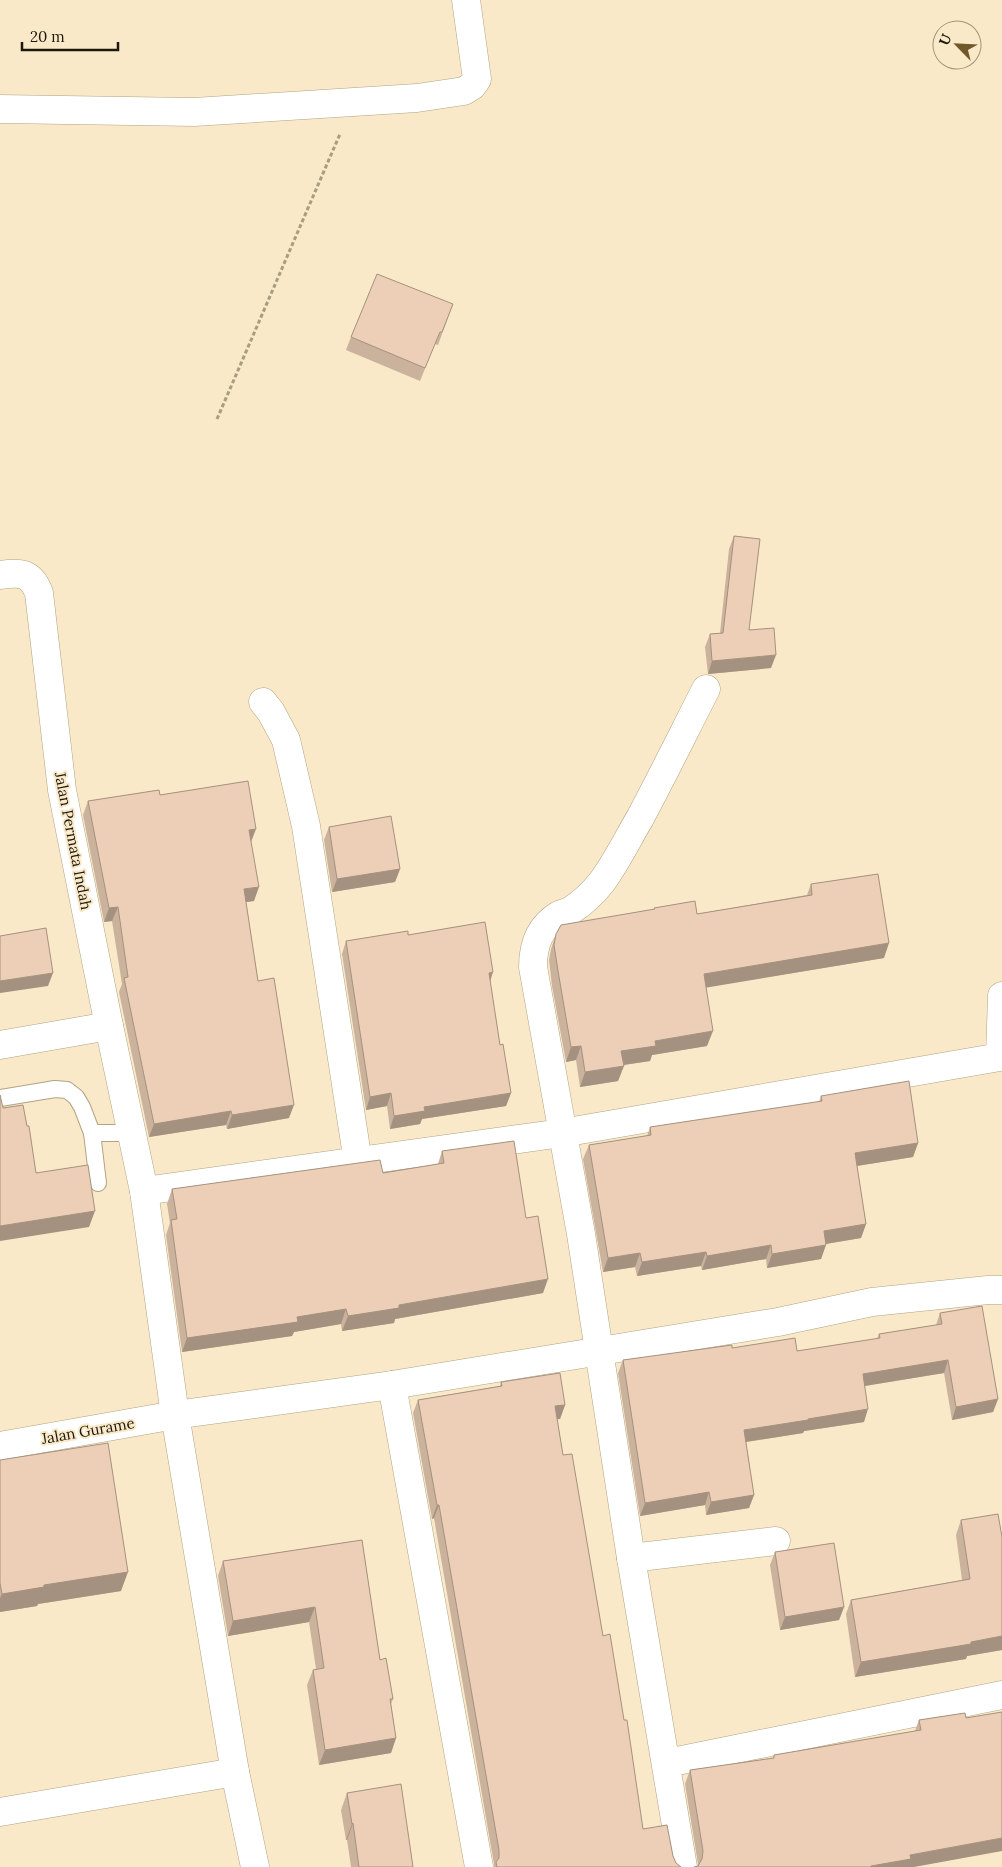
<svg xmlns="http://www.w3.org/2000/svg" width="1002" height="1867" font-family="Lora,serif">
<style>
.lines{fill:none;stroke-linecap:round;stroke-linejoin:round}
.service-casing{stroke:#b1a383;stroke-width:18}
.minor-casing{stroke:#b1a383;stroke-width:29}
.tertiary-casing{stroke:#b1a383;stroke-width:29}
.path{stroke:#a89c82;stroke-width:3;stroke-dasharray:4 2.5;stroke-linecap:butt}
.service{stroke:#fff;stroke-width:16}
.minor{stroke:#fff;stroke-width:28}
.tertiary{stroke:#fff;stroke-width:28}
.wall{fill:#cbb29d}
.shaded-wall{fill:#a5917f}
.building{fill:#eccfb6;stroke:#a5917f}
.labels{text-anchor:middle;stroke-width:4;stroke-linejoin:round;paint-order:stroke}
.street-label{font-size:15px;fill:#1d180c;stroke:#f9e9c8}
</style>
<rect width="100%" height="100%" fill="#f9e9c8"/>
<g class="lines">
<!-- service casing -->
<g class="service-casing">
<g id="service">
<polyline points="0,1098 55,1089 67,1090 76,1097 82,1107 92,1133 132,1133"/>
<polyline points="92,1133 98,1183"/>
</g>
</g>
<!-- minor casing -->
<g class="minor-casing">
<g id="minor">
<polyline points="0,109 194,112 417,98 464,91 472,86 477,79 466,0"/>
<path d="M0,575C20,572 31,572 39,593L62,790L109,1026L0,1045"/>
<polyline points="263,702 271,712 286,740 306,826 358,1162"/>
<polyline points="144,1191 562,1133 1000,1057 1002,996"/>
<polyline points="392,1385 479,1867"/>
<polyline points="175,1415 235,1772 255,1867"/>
<polyline points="631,1558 776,1541"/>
<polyline points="667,1763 1002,1695"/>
<polyline points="0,1812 235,1772"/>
<path d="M683,1867L631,1558L581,1234L533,967C533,945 539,927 559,915C562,913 566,913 570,911C581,904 593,893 601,883C616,863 627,840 640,818C663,775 684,732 706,689"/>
</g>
</g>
<!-- tertiary casing -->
<g class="tertiary-casing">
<g id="tertiary">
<polyline points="109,1026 144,1191 175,1415 392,1385 778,1322 872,1302 988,1290 1002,1290"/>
<polyline points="0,1446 175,1415"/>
</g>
</g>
<!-- path -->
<polyline class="path" points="217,419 340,134"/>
<!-- service -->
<use href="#service" class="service"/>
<!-- minor -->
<use href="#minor" class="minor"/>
<!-- tertiary -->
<use href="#tertiary" class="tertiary"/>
</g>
<!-- wall -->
<g class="wall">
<polygon points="453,304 438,345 435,344 420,381 346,350 351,337"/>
<polygon points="734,536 749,630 771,668 708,674 705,647 710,634 720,633 729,549"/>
<polygon points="160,795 251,842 254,901 246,902 258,981 289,1118 227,1129 226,1125 149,1137 119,992 122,984 112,921 104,922 83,815 88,801"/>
<polygon points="329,827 400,869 395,882 332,892 324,840"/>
<polygon points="811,884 884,958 706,987 707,1046 652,1055 650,1061 624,1065 618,1081 580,1087 576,1060 566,1062 552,986 549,960 551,949 556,934 654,910 654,908 697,914 807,895"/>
<polygon points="408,935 490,981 500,1045 511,1093 506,1106 422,1119 420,1124 390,1129 387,1106 366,1110 342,954 346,941"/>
<polygon points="821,1096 918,1143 913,1157 857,1166 866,1224 861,1238 826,1244 821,1259 767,1268 766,1259 702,1270 701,1266 637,1276 635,1267 603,1272 583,1159 589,1145 647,1136 650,1127 819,1102"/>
<polygon points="442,1151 526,1218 543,1293 395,1319 394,1323 342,1331 341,1324 294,1332 292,1336 182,1352 166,1235 170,1223 167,1204 172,1189 383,1173 438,1164"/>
<polygon points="940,1313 998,1399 993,1412 952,1420 944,1373 865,1386 864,1422 804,1431 803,1433 746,1442 754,1495 749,1508 706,1515 705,1505 640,1516 618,1373 623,1360 732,1348 797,1351 877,1339 879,1334 936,1325"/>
<polygon points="501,1382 565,1405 560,1419 557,1419 563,1455 603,1636 624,1720 643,1829 673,1856 676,1863 681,1867 494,1867 494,1864 434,1518 432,1519 413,1413 418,1400 500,1386"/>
<polygon points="0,1460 121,1591 38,1604 37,1606 0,1612"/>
<polygon points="961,1520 1002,1537 1002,1650 967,1656 966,1659 855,1677 846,1614 851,1600 962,1580 956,1535"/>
<polygon points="362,1540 380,1660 393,1699 391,1704 396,1738 391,1753 319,1765 307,1685 313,1670 316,1669 309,1622 228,1636 218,1576 223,1561"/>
<polygon points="775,1552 844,1607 839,1620 780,1630 770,1565"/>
<polygon points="965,1713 698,1866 698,1864 685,1784 690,1770 773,1758 774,1755 915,1731 919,1720"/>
<polygon points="347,1793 413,1867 351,1867 347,1840 346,1840 341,1810"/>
</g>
<!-- shaded-wall -->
<g class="shaded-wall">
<polygon points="776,655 771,668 708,674 712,661"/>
<polygon points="256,829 251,842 249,830"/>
<polygon points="400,869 395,882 332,892 337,879"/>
<polygon points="259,887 254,901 239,903 244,889"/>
<polygon points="118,907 112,921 104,922 109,908"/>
<polygon points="889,943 884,958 698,989 704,974"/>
<polygon points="493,972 489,985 489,973"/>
<polygon points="53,973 48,986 0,993 0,981"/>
<polygon points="713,1031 707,1046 652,1055 650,1061 616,1066 621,1051 655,1041"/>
<polygon points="581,1046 576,1060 566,1062 571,1047"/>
<polygon points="624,1066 618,1081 580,1087 585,1072"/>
<polygon points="391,1093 387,1106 366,1110 370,1097"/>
<polygon points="511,1093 506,1106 422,1119 420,1124 390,1129 394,1116 424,1107"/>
<polygon points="294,1105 289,1118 227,1129 232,1115"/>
<polygon points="231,1111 226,1125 149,1137 154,1124"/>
<polygon points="918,1143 913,1157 850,1167 855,1153"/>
<polygon points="95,1211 89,1227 0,1241 0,1226"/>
<polygon points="866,1224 861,1238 819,1245 824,1231"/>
<polygon points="771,1245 766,1259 702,1270 707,1256"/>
<polygon points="826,1245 821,1259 767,1268 772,1254"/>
<polygon points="706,1252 701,1266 637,1276 642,1262"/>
<polygon points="640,1253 635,1267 603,1272 608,1258"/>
<polygon points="548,1279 543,1293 395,1319 394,1323 342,1331 348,1316 399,1305"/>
<polygon points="346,1309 341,1324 294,1332 292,1336 182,1352 187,1338 297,1317"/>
<polygon points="948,1360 944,1373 858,1387 863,1374"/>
<polygon points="998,1399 993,1412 952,1420 956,1407"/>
<polygon points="565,1405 560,1419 550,1420 555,1406"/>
<polygon points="868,1409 864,1422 804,1431 803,1433 739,1443 744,1430 808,1419"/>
<polygon points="709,1492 705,1505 640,1516 645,1503"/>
<polygon points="754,1495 749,1508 706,1515 711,1502"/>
<polygon points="437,1505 439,1505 434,1518 432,1519"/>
<polygon points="128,1572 121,1591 38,1604 37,1606 0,1612 0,1598 2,1594 44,1585"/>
<polygon points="315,1607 309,1622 228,1636 233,1621"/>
<polygon points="844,1607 839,1620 780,1630 785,1617"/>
<polygon points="1002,1636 1002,1650 967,1656 966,1659 855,1677 861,1662"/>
<polygon points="396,1738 391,1753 319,1765 325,1750"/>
<polygon points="353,1823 347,1840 346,1840 352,1824"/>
<polygon points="1002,1838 1002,1851 914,1867 870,1867 871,1866 910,1855"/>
</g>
<!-- building -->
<g class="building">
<polygon points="377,274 453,304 442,332 440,332 425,368 351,337"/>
<polygon points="734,536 760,539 749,630 774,628 776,655 712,661 710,634 723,633"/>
<polygon points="248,781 256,829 249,830 259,887 244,889 258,981 274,978 294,1105 232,1115 231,1111 154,1124 124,978 128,977 118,907 109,908 88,801 159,790 160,795"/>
<polygon points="391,816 400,869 337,879 329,827"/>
<polygon points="878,874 889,943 704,974 713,1031 655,1041 656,1046 621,1051 624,1066 585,1072 581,1046 571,1047 558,971 554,945 556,934 561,925 655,909 654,908 695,901 697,914 812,895 811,884"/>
<polygon points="485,922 493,972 489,973 500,1045 503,1044 511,1093 424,1107 425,1111 394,1116 391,1093 370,1097 346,941 408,931 408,935"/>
<polygon points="46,928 53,973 0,981 0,936"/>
<polygon points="909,1081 918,1143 855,1153 866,1224 824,1231 826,1245 772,1254 771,1245 707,1256 706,1252 642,1262 640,1253 608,1258 589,1145 651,1135 650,1127 822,1101 821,1096"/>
<polygon points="0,1095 3,1108 23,1105 27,1126 29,1126 36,1173 88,1165 95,1211 0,1226"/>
<polygon points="514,1141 526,1218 538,1216 548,1279 399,1305 399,1308 348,1316 346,1309 297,1317 298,1322 187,1338 171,1220 177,1219 172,1189 380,1160 383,1173 444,1163 442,1151"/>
<polygon points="982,1306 998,1399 956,1407 948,1360 863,1374 868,1409 808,1419 808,1420 744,1430 754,1495 711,1502 709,1492 645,1503 623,1360 732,1345 732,1348 795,1338 797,1351 880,1338 879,1334 942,1324 940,1313"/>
<polygon points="560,1373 565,1405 555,1406 563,1455 572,1454 603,1636 610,1634 624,1720 627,1720 643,1829 667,1825 673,1856 676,1863 681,1867 497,1867 496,1862 499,1858 499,1850 439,1505 437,1505 418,1400 502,1386 501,1382"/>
<polygon points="108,1443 128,1572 44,1585 44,1587 2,1594 0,1583 0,1460"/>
<polygon points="998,1514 1002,1537 1002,1636 971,1642 971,1644 861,1662 851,1600 970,1579 961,1520"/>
<polygon points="362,1540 380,1660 386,1658 393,1699 390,1699 396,1738 325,1750 313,1670 324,1668 315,1607 233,1621 223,1561"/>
<polygon points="834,1543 844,1607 785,1617 775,1552"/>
<polygon points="1002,1712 1002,1838 910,1855 911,1859 871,1866 871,1867 694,1867 698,1866 702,1859 703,1851 690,1770 774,1758 774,1755 921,1730 919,1720 965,1713 966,1718"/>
<polygon points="401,1784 413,1867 359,1867 353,1823 352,1824 347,1793"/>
</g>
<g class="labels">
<!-- street labels -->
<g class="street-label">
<text transform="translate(73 841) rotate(79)" y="5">Jalan Permata Indah</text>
<text transform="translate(88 1431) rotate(-10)" y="5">Jalan Gurame</text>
</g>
</g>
<!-- north arrow -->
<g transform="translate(957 45) rotate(294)"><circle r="24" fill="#f9e9c8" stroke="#a1957d"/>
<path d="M0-4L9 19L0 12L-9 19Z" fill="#715729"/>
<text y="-8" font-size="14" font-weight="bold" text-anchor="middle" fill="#1d180c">U</text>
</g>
<!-- scale -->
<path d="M22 42v8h96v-8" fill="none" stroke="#1d180c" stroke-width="2.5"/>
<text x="30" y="42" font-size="15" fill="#1d180c" stroke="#f9e9c8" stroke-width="4" paint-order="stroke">20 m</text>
</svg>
